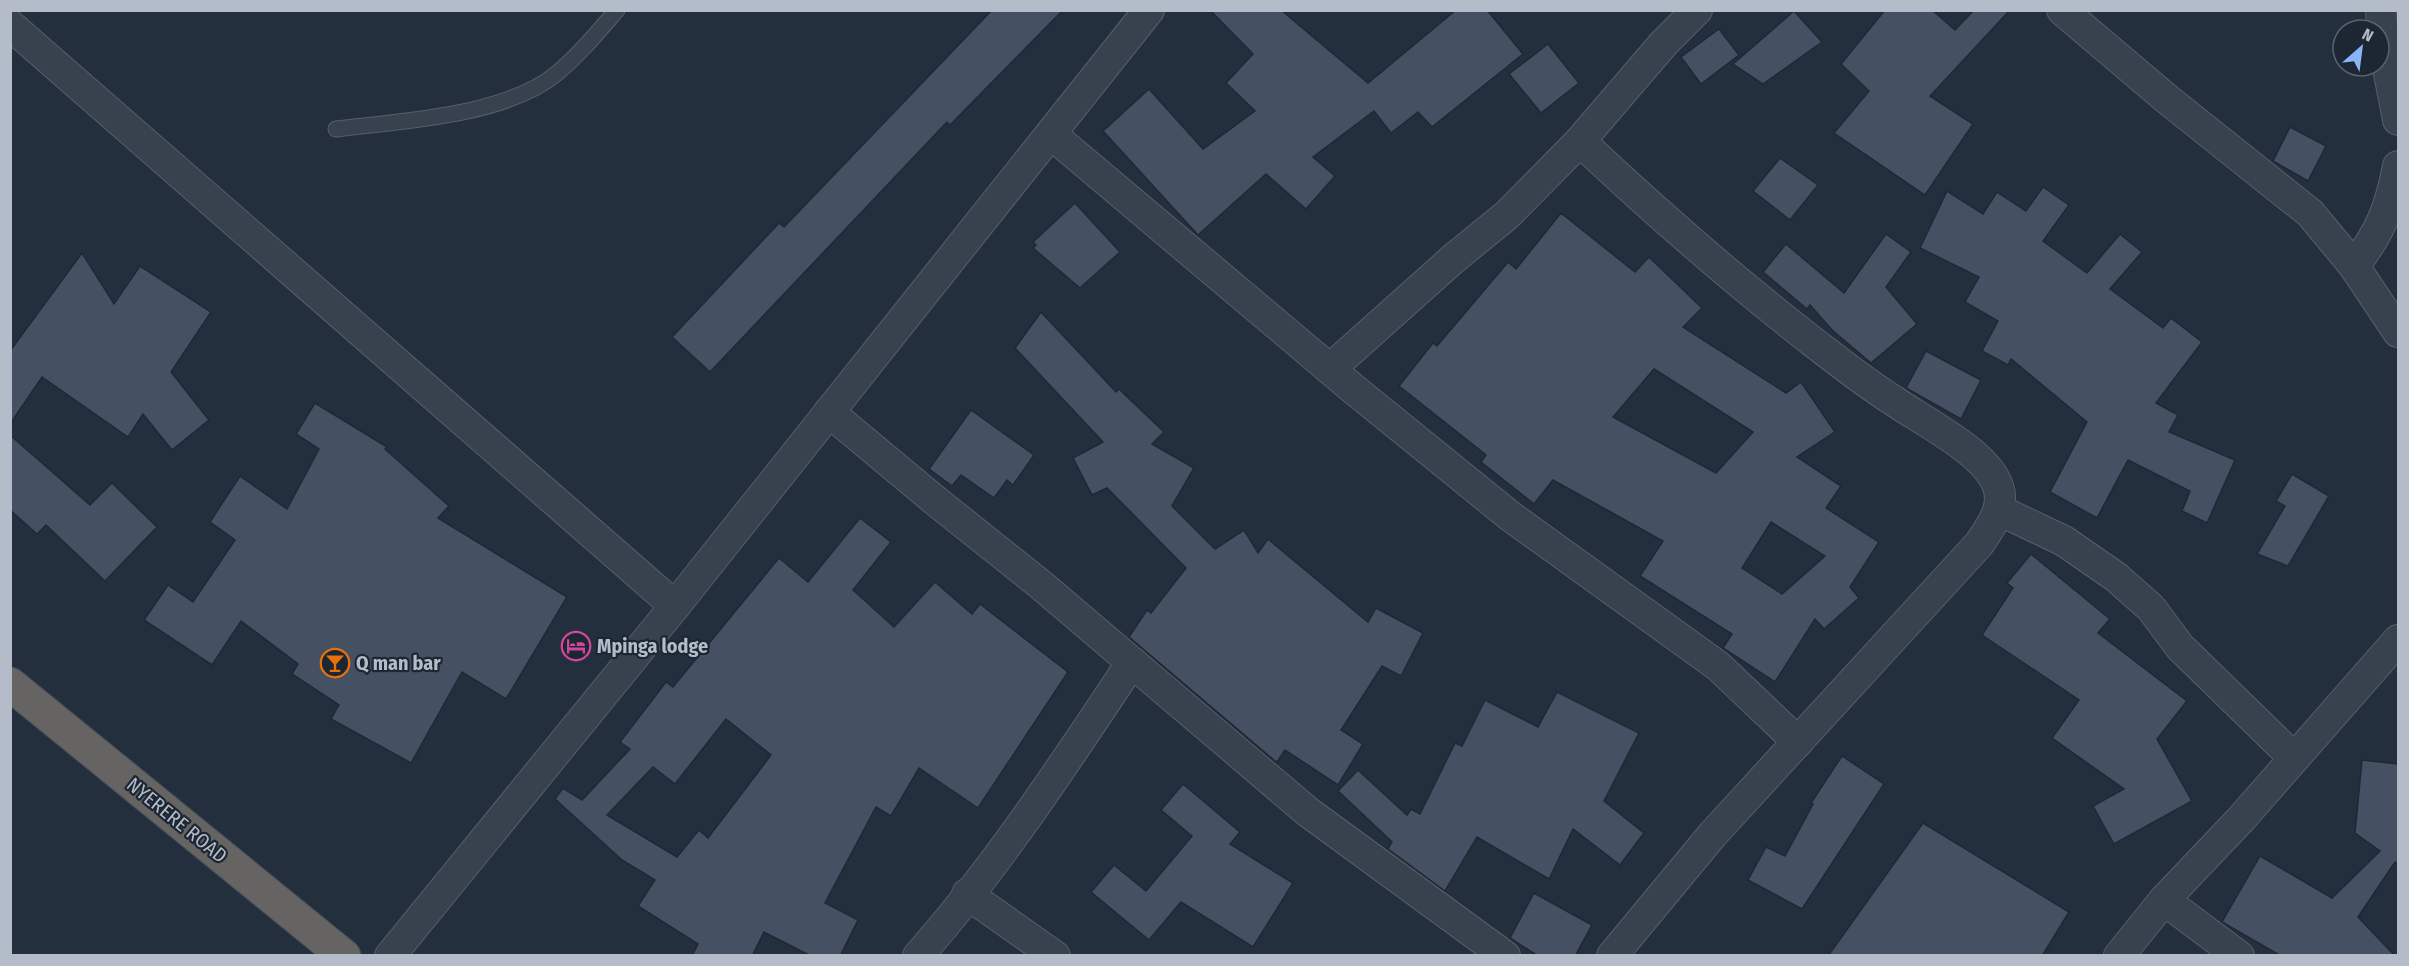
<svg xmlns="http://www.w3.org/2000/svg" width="2409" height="966" font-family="'Fira Sans Condensed',sans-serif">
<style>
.building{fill:#455162;stroke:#1f2835;stroke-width:1.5;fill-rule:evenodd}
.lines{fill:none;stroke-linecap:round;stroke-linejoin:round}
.service-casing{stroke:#565f6c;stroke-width:17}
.minor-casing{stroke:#565f6c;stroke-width:32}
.trunk-casing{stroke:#434c59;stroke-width:35}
.service{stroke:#38414e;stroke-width:15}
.minor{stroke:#38414e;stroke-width:30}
.trunk{stroke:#656462;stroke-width:33}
.labels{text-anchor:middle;stroke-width:4.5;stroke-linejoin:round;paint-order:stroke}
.poi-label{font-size:20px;font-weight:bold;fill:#b4bcc9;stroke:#1d2633;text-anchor:start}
.street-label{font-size:20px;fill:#b4bcc9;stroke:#1d2633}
</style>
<rect width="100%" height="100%" fill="#242f3e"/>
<!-- building -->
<g class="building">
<polygon points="992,10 1063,10 950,125 947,122 710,372 672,337 779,223 784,227"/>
<polygon points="1210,10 1281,10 1368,83 1456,10 1487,10 1523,54 1432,127 1418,112 1391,133 1374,111 1313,157 1335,176 1306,209 1266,174 1198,235 1103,131 1149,89 1203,149 1255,111 1226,83 1253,54"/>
<polygon points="1885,10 1932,10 1955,30 1974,10 2010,10 1930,96 1973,124 1925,195 1834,133 1869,91 1841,64"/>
<polygon points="1794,11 1822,42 1763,84 1733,64"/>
<polygon points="1719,29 1739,55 1701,84 1681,57"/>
<polygon points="1548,44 1579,83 1541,113 1509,74"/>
<polygon points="2290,127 2326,146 2308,181 2273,161"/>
<polygon points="1780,158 1818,185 1790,220 1753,191"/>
<polygon points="2043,187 2069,205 2043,241 2087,273 2120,234 2142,252 2110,289 2163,328 2171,318 2202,342 2156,403 2178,415 2169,432 2235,460 2207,523 2182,511 2190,491 2128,460 2097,518 2050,492 2087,422 2011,359 2008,365 1982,351 1998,321 1965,302 1979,277 1920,248 1947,191 1983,214 1997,192 2026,211"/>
<polygon points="1075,203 1120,252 1080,288 1033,248 1036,245 1033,242"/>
<path d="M1561,213L1635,272L1649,257L1702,308L1683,327L1786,393L1801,382L1835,432L1797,457L1841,486L1826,508L1879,542L1850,587L1859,598L1824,629L1815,619L1775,682L1723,648L1732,634L1640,576L1663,541L1553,480L1534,504L1481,462L1486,455L1399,386L1433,343L1437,346L1508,262L1516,269ZM1654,369L1753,432L1716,473L1613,417ZM1771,522L1825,556L1782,594L1742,568Z"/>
<polygon points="1886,234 1911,252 1886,287 1917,324 1871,363 1832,330 1810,305 1807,309 1763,272 1786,244 1844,293"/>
<polygon points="82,253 114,304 140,266 211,312 171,372 209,420 172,450 143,414 128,437 42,377 10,424 10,351"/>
<polygon points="1041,312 1116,392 1119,389 1164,432 1152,444 1194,468 1172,506 1215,549 1244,530 1258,553 1268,539 1368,622 1376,608 1423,633 1401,676 1382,666 1341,730 1363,744 1338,785 1285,750 1277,762 1275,761 1129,637 1147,610 1151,613 1186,568 1107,488 1092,495 1073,458 1103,442 1015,348"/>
<polygon points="1926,351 1981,380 1961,419 1906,388"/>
<polygon points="315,403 387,447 385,449 449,506 438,518 567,597 506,699 462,672 411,763 331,719 339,705 292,674 298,664 241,621 212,665 144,620 168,585 193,602 235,540 210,522 240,476 287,509 319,449 296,434"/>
<polygon points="971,410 1034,455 1013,485 1007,480 994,498 961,475 952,486 929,469"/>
<polygon points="10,435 90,505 112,483 157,527 105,581 46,525 37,534 10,510"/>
<polygon points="2292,474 2329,496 2288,566 2257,554 2285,506 2276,501"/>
<path d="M860,518L891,542L853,590L894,627L935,582L972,614L980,604L1068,672L978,808L919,768L891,816L876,807L825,903L858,920L840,956H811L764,932L752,956H692L698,944L638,906L655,880L622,860L555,799L563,788L582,800L630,749L620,742L666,682L673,687L779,558L808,582ZM726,719L771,755L708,838L699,830L677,857L607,815L653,767L675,784Z"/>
<polygon points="2031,554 2110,619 2098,633 2187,701 2157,739 2192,801 2114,844 2093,806 2124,789 2052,738 2079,700 1982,635 2013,588 2007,583"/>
<polygon points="1557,692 1639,733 1604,801 1644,833 1620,865 1573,829 1549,879 1477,837 1445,891 1388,849 1392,842 1338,791 1358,770 1407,815 1411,809 1420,814 1455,743 1462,746 1485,700 1538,727"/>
<polygon points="1842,756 1884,784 1802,909 1748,880 1766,847 1785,856 1813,804 1811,803"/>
<polygon points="2362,760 2398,764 2398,864 2395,862 2358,917 2395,956 2281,956 2222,922 2260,856 2332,898 2380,851 2355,833"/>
<polygon points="1183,784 1240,832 1230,844 1293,883 1253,947 1181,902 1149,940 1091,892 1114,865 1146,891 1192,836 1161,810"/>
<polygon points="1923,823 2069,912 2042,956 1828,956"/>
<polygon points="1534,893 1592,925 1575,956 1538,956 1510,938"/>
</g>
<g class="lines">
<!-- service casing -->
<g class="service-casing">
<path id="service" d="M336,129C401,121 505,116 556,74C578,56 598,32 617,10"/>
</g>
<!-- minor casing -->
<g class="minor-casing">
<g id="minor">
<polyline points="2062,10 2167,99 2310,213 2354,266 2398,332"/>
<polyline points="2381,10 2383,42 2398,120"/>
<polyline points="10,25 675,606"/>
<polyline points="1051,134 1351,387 1510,516 1718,666 1798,742"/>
<path d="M1580,141C1650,207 1723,271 1799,331C1830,355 1861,380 1894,401C1923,421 1977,448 1994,478C2009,502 1993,524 1979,544L1713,834L1612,956"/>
<path d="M2354,266C2380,233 2390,208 2398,166"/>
<polyline points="1330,369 1453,259 1507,215 1580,141 1664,43 1697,10"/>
<polyline points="829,412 937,502 1041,585 1308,812 1505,956"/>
<polyline points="1999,510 2064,541 2116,577 2151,608 2180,647 2294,758"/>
<polyline points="967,894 1055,956"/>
<polyline points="2164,900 2239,956"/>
<polyline points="390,956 675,606 1149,10"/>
<path d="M918,956C997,867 1066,761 1132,662"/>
<polyline points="2119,956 2164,900 2241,819 2398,640"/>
</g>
</g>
<!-- trunk casing -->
<g class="trunk-casing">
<polyline id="trunk" points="10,684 344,956"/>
</g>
<!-- service -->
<use href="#service" class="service"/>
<!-- minor -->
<use href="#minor" class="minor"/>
<!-- trunk -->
<use href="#trunk" class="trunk"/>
</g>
<!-- icons -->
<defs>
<g id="hotel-ring" transform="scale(1.5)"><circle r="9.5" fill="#1d2633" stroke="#d1479c" stroke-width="1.5"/><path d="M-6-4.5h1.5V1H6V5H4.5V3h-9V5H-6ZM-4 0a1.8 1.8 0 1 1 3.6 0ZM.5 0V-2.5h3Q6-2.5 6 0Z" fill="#d1479c"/></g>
<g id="bar-ring" transform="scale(1.5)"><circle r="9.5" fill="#1d2633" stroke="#e8710a" stroke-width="1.5"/><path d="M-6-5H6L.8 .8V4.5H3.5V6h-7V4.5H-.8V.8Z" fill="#e8710a"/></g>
</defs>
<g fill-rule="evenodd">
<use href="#hotel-ring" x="576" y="646"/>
<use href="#bar-ring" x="335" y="663"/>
</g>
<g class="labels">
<!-- poi labels -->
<g class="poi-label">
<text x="597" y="653">Mpinga lodge</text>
<text x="356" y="670">Q man bar</text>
</g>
<!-- street labels -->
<g class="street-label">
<text transform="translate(177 820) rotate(39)" y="7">NYERERE ROAD</text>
</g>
</g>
<!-- border -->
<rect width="2409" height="966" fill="none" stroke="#b4bcc9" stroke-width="24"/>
<!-- north arrow -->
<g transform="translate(2361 48) rotate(28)"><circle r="28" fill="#1d2633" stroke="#59626f" stroke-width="1.5"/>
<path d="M0-4.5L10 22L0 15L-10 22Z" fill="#8ab4f8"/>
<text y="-9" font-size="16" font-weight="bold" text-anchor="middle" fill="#b4bcc9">N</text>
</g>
</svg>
